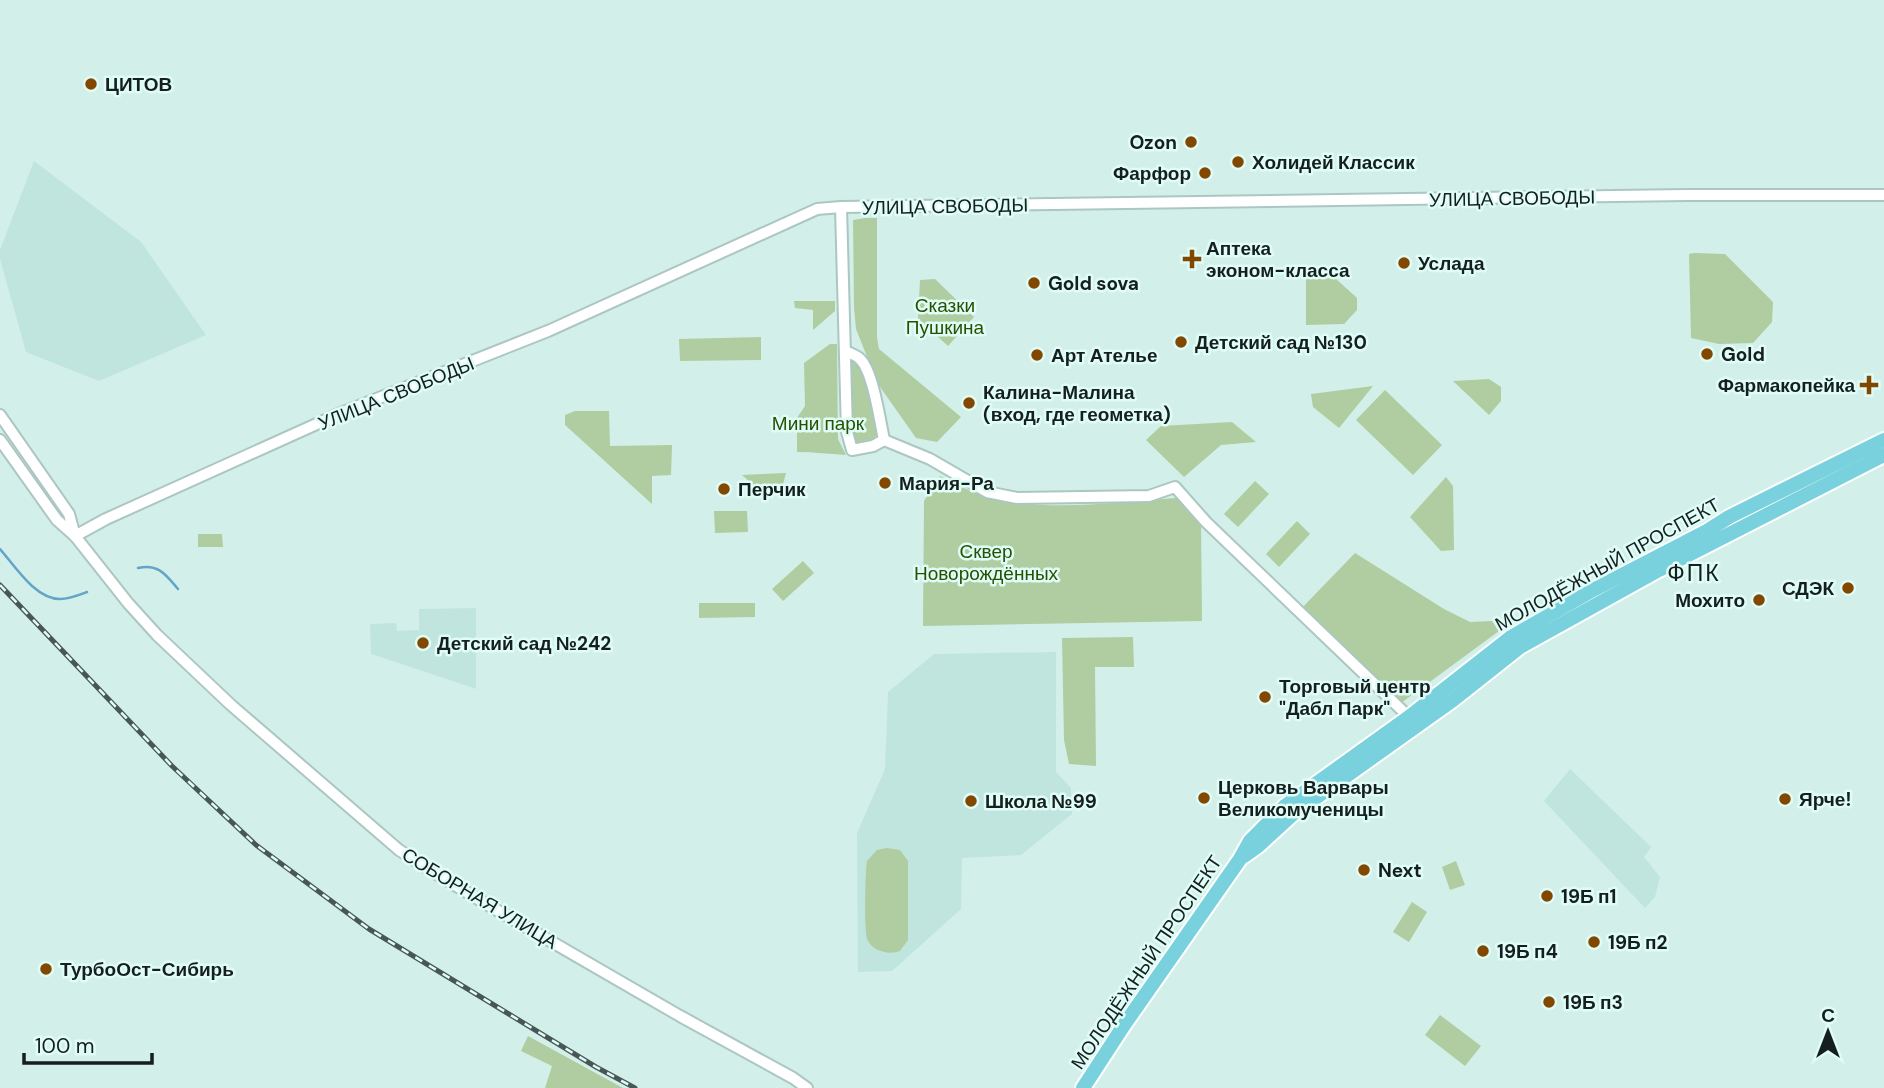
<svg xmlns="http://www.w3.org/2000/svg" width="1884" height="1088" font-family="'DM Sans',sans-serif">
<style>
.built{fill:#c0e5df}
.green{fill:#afcda0}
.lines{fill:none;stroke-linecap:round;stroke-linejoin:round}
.stream{stroke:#63a5c9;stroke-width:2.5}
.minor-casing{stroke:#acc7c2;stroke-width:14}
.major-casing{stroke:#fff;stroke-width:18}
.minor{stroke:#fff;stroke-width:10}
.major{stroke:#78d1dd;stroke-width:14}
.rail-casing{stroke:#485755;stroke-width:5}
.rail{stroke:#e0fcf7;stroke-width:2.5;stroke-dasharray:8;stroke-linecap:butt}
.poi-dot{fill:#834800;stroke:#e0fcf7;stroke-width:2.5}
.labels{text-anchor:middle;stroke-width:5;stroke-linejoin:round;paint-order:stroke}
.poi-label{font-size:19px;font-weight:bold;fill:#151f1e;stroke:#e0fcf7;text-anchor:start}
.street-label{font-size:19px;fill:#151f1e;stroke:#e0fcf7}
.park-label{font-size:19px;fill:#265100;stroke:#e0fcf7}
.quarter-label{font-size:23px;letter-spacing:2px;fill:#151f1e;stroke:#e0fcf7}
</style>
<rect width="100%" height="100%" fill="#d3efea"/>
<!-- built -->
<g class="built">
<polygon points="34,161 141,242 206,335 99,381 26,352 0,259 0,250"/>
<polygon points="476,608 476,689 371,654 370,624 396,623 397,631 419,630 419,609"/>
<polygon points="1056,652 1056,772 1071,788 1072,814 1021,855 962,858 961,909 892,971 858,972 857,833 885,769 888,692 934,654"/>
<polygon points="1570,769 1651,847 1644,857 1660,877 1655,897 1645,908 1544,801"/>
</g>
<!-- green -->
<g class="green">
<polygon points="865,218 877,218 877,337 879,349 961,417 937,442 916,438 878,384 856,329 854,308 853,220"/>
<polygon points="1694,253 1725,254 1773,302 1772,322 1753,343 1719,344 1691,338 1689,254"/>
<polygon points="1335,278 1357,298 1357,310 1344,324 1306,325 1306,279"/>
<polygon points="935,279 974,317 948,346 918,319 920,280"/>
<polygon points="794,301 835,301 835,311 813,330 813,310 795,308"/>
<polygon points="761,337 761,360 680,361 679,339"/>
<path d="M830,344H837L838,439L846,455C829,454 814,452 797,452V418L805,406L804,363Z"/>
<polygon points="848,356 859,361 873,401 878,433 870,443 855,446"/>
<polygon points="1489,379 1501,387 1501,401 1489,415 1453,381"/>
<polygon points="1373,386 1339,428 1313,407 1311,394"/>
<polygon points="1385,390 1442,445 1413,475 1356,420"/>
<polygon points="575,411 609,411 610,446 672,445 671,475 652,476 652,504 565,425 565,415"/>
<polygon points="1232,422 1256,442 1221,445 1184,477 1146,440 1161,426"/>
<polygon points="786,473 782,488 769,499 742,475"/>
<path d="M940,476C955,483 970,492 985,496C1044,513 1115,502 1176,498L1201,522L1202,621L923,626L924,501Z"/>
<polygon points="1446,477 1453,486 1454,550 1441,551 1410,517"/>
<polygon points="1255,481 1269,494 1238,527 1224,514"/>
<polygon points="714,511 747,511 748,532 715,533"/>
<polygon points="1297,521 1310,534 1279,567 1266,554"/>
<polygon points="198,534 222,534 223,547 198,547"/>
<polygon points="1355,553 1444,609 1470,622 1492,621 1499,631 1397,706 1299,611"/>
<polygon points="803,561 814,573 783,601 772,589"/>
<polygon points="699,603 755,603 755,617 699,618"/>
<polygon points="1133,637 1134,667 1095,667 1096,766 1069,764 1064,740 1062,638"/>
<path d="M887,848L900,850L908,861V940L900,951C889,955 873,952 867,939C864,931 865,873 867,861L877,850Z"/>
<polygon points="1456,861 1465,885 1450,890 1442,867"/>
<polygon points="1412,902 1427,912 1409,942 1393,932"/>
<polygon points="1440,1015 1481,1046 1465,1066 1425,1035"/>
<polygon points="528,1036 623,1088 545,1088 552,1066 521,1051"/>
</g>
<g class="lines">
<!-- stream -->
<g class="stream">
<path d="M0,549C15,566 35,599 60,599C69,599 79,595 87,592"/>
<path d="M138,568C158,563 166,575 178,589"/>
</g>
<!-- minor casing -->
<g class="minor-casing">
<g id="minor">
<polyline points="841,207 847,432 852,450 873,446 884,440"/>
<path d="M845,351C849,353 856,355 860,359C873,371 880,421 884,440"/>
<polyline points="0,415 69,514 75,536"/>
<polyline points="0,440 57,520 75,536 128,603 157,635 231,705 399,850 428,869 488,905 680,1016 793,1078 807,1088"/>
<polyline points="884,440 930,459 987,492 1017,498 1149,496 1175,487 1206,522 1409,717"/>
<polyline points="75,536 106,519 341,413 548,331 817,209 841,207 1687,195 1884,195"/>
</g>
</g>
<!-- major casing -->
<g class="major-casing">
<g id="major">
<polyline points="1244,856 1258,846 1293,814 1453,700 1520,647 1659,570 1884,455"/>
<polyline points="1083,1088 1124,1025 1240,859 1250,841 1285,806 1409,717 1511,637 1593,590 1707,531 1729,517 1884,440"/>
</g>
</g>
<!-- minor -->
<use href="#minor" class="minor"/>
<!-- major -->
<use href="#major" class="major"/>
<!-- rail casing -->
<g class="rail-casing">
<polyline id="rail" points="0,585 172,766 256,845 369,929 596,1067 635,1088"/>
</g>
<!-- rail -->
<use href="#rail" class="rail"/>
</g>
<!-- markers -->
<g class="poi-dot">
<circle cx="91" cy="84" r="7"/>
<circle cx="1191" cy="142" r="7"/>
<circle cx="1238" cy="162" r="7"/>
<circle cx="1205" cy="173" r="7"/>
<path d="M1188.5 248.5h7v7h7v7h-7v7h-7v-7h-7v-7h7z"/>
<circle cx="1404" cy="263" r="7"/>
<circle cx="1034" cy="283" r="7"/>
<circle cx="1181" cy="342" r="7"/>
<circle cx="1707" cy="354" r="7"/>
<circle cx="1037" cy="355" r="7"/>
<path d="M1865.5 374.5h7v7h7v7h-7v7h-7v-7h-7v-7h7z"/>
<circle cx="969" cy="403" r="7"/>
<circle cx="885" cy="483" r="7"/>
<circle cx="724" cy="489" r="7"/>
<circle cx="1848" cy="588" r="7"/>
<circle cx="1759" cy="600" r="7"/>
<circle cx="423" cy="643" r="7"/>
<circle cx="1265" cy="697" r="7"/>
<circle cx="1204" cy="798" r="7"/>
<circle cx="1785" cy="799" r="7"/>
<circle cx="971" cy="801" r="7"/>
<circle cx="1364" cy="870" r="7"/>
<circle cx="1547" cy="896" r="7"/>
<circle cx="1594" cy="942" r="7"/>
<circle cx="1483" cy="951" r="7"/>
<circle cx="46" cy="969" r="7"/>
<circle cx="1549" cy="1002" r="7"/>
</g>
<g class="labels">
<!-- poi labels -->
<g class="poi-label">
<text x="105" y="91">ЦИТОВ</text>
<text x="1177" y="149" text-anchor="end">Ozon</text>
<text x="1252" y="169">Холидей Классик</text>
<text x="1191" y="180" text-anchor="end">Фарфор</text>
<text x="1206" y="255">Аптека<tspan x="1206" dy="22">эконом-класса</tspan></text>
<text x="1418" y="270">Услада</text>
<text x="1048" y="290">Gold sova</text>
<text x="1195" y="349">Детский сад №130</text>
<text x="1721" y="361">Gold</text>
<text x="1051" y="362">Арт Ателье</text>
<text x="1855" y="392" text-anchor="end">Фармакопейка</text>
<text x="983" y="399">Калина-Малина<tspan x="983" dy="22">(вход, где геометка)</tspan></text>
<text x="899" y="490">Мария-Ра</text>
<text x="738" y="496">Перчик</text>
<text x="1834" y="595" text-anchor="end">СДЭК</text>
<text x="1745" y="607" text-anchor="end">Мохито</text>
<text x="437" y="650">Детский сад №242</text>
<text x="1279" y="693">Торговый центр<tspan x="1279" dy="22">"Дабл Парк"</tspan></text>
<text x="1218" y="794">Церковь Варвары<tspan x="1218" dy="22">Великомученицы</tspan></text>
<text x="1799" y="806">Ярче!</text>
<text x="985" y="808">Школа №99</text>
<text x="1378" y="877">Next</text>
<text x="1561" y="903">19Б п1</text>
<text x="1608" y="949">19Б п2</text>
<text x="1497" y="958">19Б п4</text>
<text x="60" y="976">ТурбоОст-Сибирь</text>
<text x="1563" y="1009">19Б п3</text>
</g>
<!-- street labels -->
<g class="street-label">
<text transform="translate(1512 198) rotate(-1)" y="7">УЛИЦА СВОБОДЫ</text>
<text transform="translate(945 206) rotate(-1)" y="7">УЛИЦА СВОБОДЫ</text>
<text transform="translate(396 393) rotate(-22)" y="7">УЛИЦА СВОБОДЫ</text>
<text transform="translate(1607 564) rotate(-29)" y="7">МОЛОДЁЖНЫЙ ПРОСПЕКТ</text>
<text transform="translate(480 898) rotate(31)" y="7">СОБОРНАЯ УЛИЦА</text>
<text transform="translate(1146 962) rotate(-56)" y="7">МОЛОДЁЖНЫЙ ПРОСПЕКТ</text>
</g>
<!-- park labels -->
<g class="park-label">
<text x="945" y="312">Сказки<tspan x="945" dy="22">Пушкина</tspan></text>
<text x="818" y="430">Мини парк</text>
<text x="986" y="558">Сквер<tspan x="986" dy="22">Новорождённых</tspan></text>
</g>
<!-- quarter labels -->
<g class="quarter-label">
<text x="1694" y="581">ФПК</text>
</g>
</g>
<!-- north arrow -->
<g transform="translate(1828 1032)" stroke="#e0fcf7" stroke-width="5" paint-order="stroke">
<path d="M0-5L12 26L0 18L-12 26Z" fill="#151f1e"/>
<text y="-10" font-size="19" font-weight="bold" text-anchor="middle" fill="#151f1e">С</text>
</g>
<!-- scale -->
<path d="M24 1053v10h128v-10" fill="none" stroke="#151f1e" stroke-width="3.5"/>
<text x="35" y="1053" font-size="21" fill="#151f1e" stroke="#e0fcf7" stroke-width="5" paint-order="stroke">100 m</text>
</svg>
